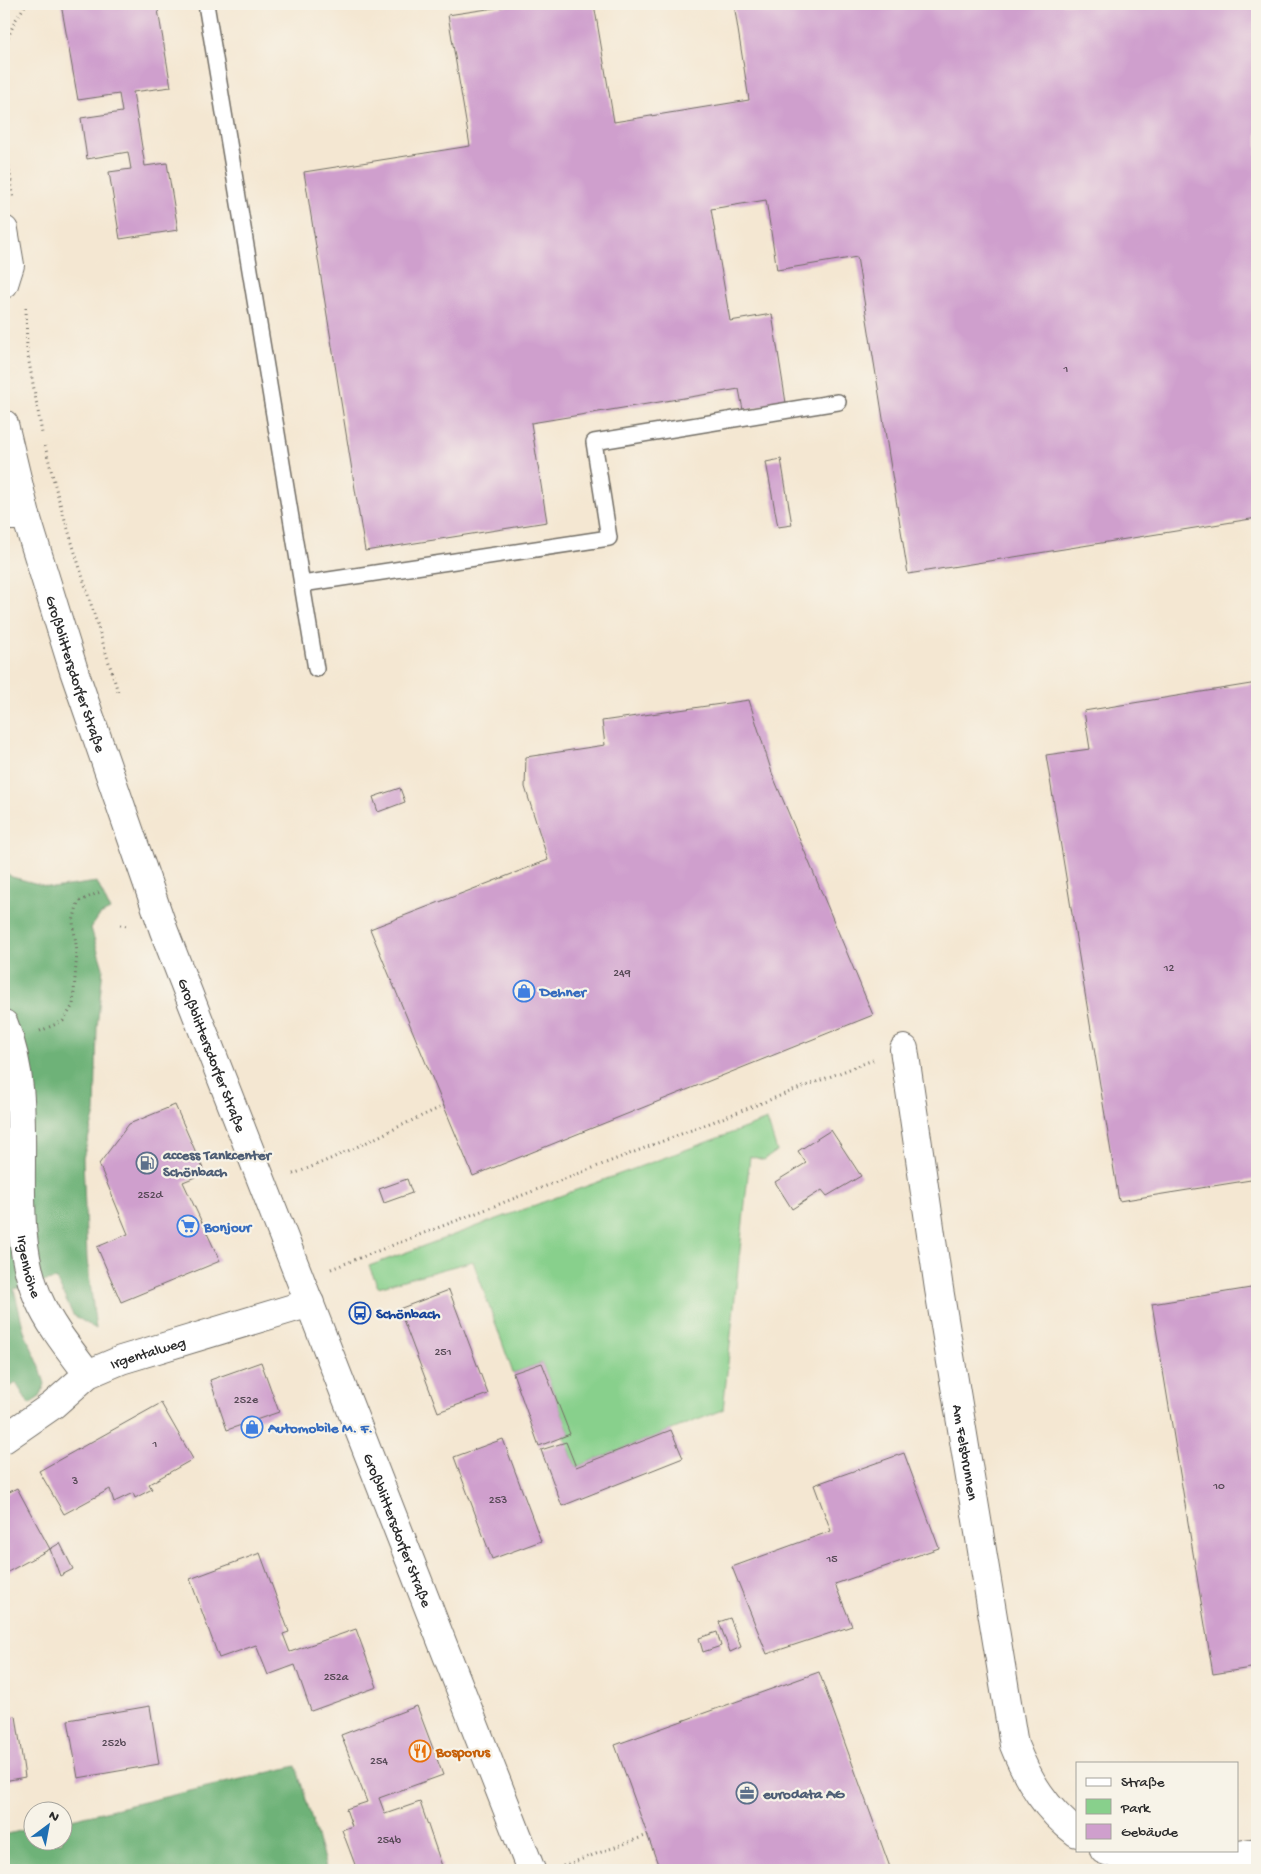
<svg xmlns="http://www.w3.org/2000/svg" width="1261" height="1874" font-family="'Gochi Hand',sans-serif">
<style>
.green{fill:#88d08c;stroke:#5a7e5c}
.forest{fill:#6eb278;stroke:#4c6e52}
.building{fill:#cf9fcd}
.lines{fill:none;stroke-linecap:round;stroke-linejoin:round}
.lane-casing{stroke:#716d65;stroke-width:18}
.street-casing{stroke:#716d65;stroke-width:30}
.primary-casing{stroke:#716d65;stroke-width:30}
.path{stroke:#716d65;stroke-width:3;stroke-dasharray:1 4;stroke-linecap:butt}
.lane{stroke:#fff;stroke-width:15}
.street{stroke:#fff;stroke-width:28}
.primary{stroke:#fff;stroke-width:28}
.labels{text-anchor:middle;stroke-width:4.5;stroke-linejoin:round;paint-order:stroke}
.number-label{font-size:12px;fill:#544854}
.street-label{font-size:15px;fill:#2b2b2b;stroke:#f7f3e8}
.shop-label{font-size:15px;font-weight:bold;fill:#366cbe;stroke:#f7f3e8;text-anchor:start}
.service-label{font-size:15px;font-weight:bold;fill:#4e5e75;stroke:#f7f3e8;text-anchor:start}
.transit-label{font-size:15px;font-weight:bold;fill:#164399;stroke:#f7f3e8;text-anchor:start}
.food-label{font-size:15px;font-weight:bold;fill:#c56008;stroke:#f7f3e8;text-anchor:start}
</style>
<rect width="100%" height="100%" fill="#f7f3e8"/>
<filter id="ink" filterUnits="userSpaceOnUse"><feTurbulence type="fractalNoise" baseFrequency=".02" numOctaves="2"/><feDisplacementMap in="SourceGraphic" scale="10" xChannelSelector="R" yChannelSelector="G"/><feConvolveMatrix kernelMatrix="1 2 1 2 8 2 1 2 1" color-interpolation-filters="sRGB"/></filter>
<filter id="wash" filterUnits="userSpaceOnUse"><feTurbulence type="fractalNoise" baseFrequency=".0096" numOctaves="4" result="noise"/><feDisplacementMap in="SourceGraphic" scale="20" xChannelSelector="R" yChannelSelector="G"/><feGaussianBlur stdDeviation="1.12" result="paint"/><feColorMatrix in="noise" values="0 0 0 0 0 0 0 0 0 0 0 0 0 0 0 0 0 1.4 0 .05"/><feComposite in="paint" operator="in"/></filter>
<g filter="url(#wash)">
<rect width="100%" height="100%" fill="#f4e7d2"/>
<!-- green -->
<polygon class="green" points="767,1120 777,1151 764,1160 750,1156 723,1410 576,1467 564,1436 570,1434 542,1363 513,1373 473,1261 378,1287 369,1266"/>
<!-- forest -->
<g class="forest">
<polygon points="4,871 12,877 53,888 97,882 110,910 100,915 91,928 103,968 97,1028 95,1113 83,1158 87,1259 96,1329 73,1315 56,1279 14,1289 24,1331 40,1367 45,1384 40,1397 29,1404 16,1383 4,1391"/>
<polygon points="296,1766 327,1870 4,1870 4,1835 32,1828 32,1842 62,1842 63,1821"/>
</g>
<g id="blocks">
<!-- building -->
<g class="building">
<polygon points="61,4 157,4 171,87 133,92 145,166 167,163 178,230 120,239 109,172 131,169 128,152 87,159 81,118 122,112 119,94 78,100"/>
<polygon points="521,4 594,4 614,122 749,100 734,4 1257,4 1257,518 908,574 857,257 777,270 766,200 711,209 730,321 772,314 786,403 743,410 739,389 531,423 547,522 365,551 304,172 470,146 448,15"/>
<polygon points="781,459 792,525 778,527 766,462"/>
<polygon points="1257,683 1257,1179 1119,1201 1046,755 1090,749 1084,711"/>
<polygon points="749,700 773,776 873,1015 473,1176 370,929 548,860 525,787 526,757 605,745 602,721"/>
<polygon points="400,788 405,802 378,812 373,797"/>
<polygon points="175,1105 205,1173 183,1182 220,1261 121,1302 97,1247 128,1234 99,1164 129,1124"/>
<polygon points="831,1130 861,1176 827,1196 822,1190 792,1209 775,1182 806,1163 798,1151"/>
<polygon points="407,1179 412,1193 384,1203 379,1189"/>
<polygon points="1257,1287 1257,1667 1213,1674 1152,1304"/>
<polygon points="449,1290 488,1394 438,1412 399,1309"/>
<polygon points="261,1362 279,1412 227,1430 210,1380"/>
<polygon points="542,1363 570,1434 539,1446 513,1373"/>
<polygon points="161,1403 193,1459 149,1484 152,1489 135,1498 133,1493 114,1502 110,1489 64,1514 39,1471"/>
<polygon points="671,1430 683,1458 562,1506 541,1450 566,1442 576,1467"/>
<polygon points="503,1439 541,1541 492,1559 454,1457"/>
<polygon points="904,1453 939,1548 835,1584 852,1626 767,1654 732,1567 831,1531 814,1485"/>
<polygon points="17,1488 50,1549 4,1574 4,1495"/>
<polygon points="60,1543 73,1569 60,1576 50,1549"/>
<polygon points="260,1553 289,1632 283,1634 290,1652 356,1629 377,1687 311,1711 295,1665 268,1675 256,1645 219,1658 190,1579"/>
<polygon points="730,1618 741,1647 730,1652 719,1622"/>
<polygon points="717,1632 721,1646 703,1652 699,1638"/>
<polygon points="819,1672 891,1870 660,1870 615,1745"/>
<polygon points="150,1706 159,1764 78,1778 68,1720"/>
<polygon points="417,1706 443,1775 379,1798 385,1814 420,1802 442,1866 431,1870 357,1870 342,1830 352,1826 346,1809 367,1802 341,1735"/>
<polygon points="16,1716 25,1777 4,1781 4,1718"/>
</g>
</g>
</g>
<g filter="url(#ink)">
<use href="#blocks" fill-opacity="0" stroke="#716d65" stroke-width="1"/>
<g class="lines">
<!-- lane casing -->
<g class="lane-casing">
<g id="lane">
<polyline points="206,4 316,669"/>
<polyline points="302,584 609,538 594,442 838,402"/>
</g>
</g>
<!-- street casing -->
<g class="street-casing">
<g id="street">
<polyline points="4,230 10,265 4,284"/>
<polyline points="4,516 26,516"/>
<path id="s1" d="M4,1024C40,1112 2,1214 38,1298C50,1326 70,1350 88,1374"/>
<path id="s2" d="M904,1049L939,1289L1014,1745C1028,1780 1046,1810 1077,1833"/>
<path id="s3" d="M4,1439L53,1405L88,1374L121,1360L310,1303"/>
<path d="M1104,1850C1155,1871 1205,1861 1257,1852"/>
</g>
</g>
<!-- primary casing -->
<g class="primary-casing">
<g id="primary">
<path id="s4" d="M4,424L26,516L74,671L164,931L531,1870"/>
</g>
</g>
<!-- path -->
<g class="path">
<polyline points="4,47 15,21 26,4"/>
<polyline points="4,136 14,200"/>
<polyline points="26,308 27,351 42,433"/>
<polyline points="45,446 58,497 118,692"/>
<polyline points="120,925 128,926"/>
<polyline points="40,1031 63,1021 73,1005 77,952 73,922 78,902 102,891"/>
<path d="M293,1174C345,1155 393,1128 444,1106"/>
<polyline points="331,1269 873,1060"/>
<polyline points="563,1866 648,1835"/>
</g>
<!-- lane -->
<use href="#lane" class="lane"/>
<!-- street -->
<use href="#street" class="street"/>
<!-- primary -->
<use href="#primary" class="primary"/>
</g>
</g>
<!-- icons -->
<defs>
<g id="shop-ring" transform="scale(1.125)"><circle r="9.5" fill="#f7f3e8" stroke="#3f7fe0" stroke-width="1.5"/><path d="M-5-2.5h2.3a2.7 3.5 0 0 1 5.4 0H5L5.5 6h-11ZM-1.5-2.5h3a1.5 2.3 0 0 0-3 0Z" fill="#3f7fe0"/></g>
<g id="fuel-ring" transform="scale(1.125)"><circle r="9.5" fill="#f7f3e8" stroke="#5c6f8a" stroke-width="1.5"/><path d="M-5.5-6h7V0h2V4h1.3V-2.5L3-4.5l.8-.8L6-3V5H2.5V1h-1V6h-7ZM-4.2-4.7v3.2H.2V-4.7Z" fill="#5c6f8a"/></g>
<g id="supermarket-ring" transform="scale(1.125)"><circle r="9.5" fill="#f7f3e8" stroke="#3f7fe0" stroke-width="1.5"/><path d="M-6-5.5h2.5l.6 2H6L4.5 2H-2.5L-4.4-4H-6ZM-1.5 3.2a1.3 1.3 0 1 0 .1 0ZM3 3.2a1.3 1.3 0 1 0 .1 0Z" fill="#3f7fe0"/></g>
<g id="bus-ring" transform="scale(1.125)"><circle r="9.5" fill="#f7f3e8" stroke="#1a4fb4" stroke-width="1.5"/><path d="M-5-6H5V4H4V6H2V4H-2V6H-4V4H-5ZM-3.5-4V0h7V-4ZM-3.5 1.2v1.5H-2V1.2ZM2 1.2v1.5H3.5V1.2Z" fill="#1a4fb4"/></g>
<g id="restaurant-ring" transform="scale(1.125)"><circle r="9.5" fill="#f7f3e8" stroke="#e8710a" stroke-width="1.5"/><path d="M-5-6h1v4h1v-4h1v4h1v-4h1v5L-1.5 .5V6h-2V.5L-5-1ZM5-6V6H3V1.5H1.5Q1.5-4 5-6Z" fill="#e8710a"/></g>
<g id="office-ring" transform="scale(1.125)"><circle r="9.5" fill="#f7f3e8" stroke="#5c6f8a" stroke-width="1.5"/><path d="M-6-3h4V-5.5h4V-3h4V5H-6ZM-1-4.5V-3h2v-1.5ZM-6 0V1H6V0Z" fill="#5c6f8a"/></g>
</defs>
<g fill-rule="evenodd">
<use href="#shop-ring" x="524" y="991"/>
<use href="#fuel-ring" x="147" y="1163"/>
<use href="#supermarket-ring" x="188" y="1226"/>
<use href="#bus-ring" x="360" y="1313"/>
<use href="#shop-ring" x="252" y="1427"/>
<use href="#restaurant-ring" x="420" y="1751"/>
<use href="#office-ring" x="747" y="1793"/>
</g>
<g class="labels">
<!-- number labels -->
<g class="number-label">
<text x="1066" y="372">1</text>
<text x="1169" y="971">12</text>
<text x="622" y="976">249</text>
<text x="150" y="1198">252d</text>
<text x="443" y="1355">251</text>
<text x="246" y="1403">252e</text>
<text x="155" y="1447">1</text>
<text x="75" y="1484">3</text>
<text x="1219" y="1489">10</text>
<text x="498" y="1503">253</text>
<text x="832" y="1562">15</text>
<text x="336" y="1680">252a</text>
<text x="114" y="1746">252b</text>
<text x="379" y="1764">254</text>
<text x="389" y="1843">254b</text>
</g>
<!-- street labels -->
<g class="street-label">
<text dy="5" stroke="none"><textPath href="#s4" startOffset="260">Großblittersdorfer Straße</textPath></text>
<text dy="5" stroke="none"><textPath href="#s4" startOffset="665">Großblittersdorfer Straße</textPath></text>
<text dy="5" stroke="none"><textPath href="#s1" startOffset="245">Irgenhöhe</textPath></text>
<text dy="5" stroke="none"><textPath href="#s3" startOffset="170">Irgentalweg</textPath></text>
<text dy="5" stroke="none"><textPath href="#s2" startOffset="408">Am Felsbrunnen</textPath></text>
<text dy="5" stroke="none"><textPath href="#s4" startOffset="1175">Großblittersdorfer Straße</textPath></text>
</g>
<!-- shop labels -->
<g class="shop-label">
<text x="540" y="996">Dehner</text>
<text x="204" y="1231">Bonjour</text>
<text x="268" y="1432">Automobile M. F.</text>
</g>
<!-- service labels -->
<g class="service-label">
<text x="163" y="1159">access Tankcenter<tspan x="163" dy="17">Schönbach</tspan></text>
<text x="763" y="1798">eurodata AG</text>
</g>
<!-- transit labels -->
<g class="transit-label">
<text x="376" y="1318">Schönbach</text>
</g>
<!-- food labels -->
<g class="food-label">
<text x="436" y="1756">Bosporus</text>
</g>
</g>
<!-- margin -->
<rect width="1261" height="1874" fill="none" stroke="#f7f3e8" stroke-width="20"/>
<!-- legend -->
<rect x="1076" y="1762" width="162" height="90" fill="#f7f3e8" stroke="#a5a39c"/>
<rect x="1086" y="1778" width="25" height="8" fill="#ffffff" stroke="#a5a39c"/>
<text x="1121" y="1786" font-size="15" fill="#2b2b2b">Straße</text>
<rect x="1086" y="1799" width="25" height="15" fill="#88d08c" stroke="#a5a39c"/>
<text x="1121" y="1812" font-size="15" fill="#2b2b2b">Park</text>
<rect x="1086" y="1824" width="25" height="15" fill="#cf9fcd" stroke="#a5a39c"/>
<text x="1121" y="1836" font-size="15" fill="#2b2b2b">Gebäude</text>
<!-- north arrow -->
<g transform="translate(48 1826) rotate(32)"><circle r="24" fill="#f7f3e8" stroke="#a5a39c"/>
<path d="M0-4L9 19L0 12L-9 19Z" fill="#1f6fb2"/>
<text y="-8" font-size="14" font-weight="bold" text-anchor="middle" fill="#2b2b2b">N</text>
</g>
</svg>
